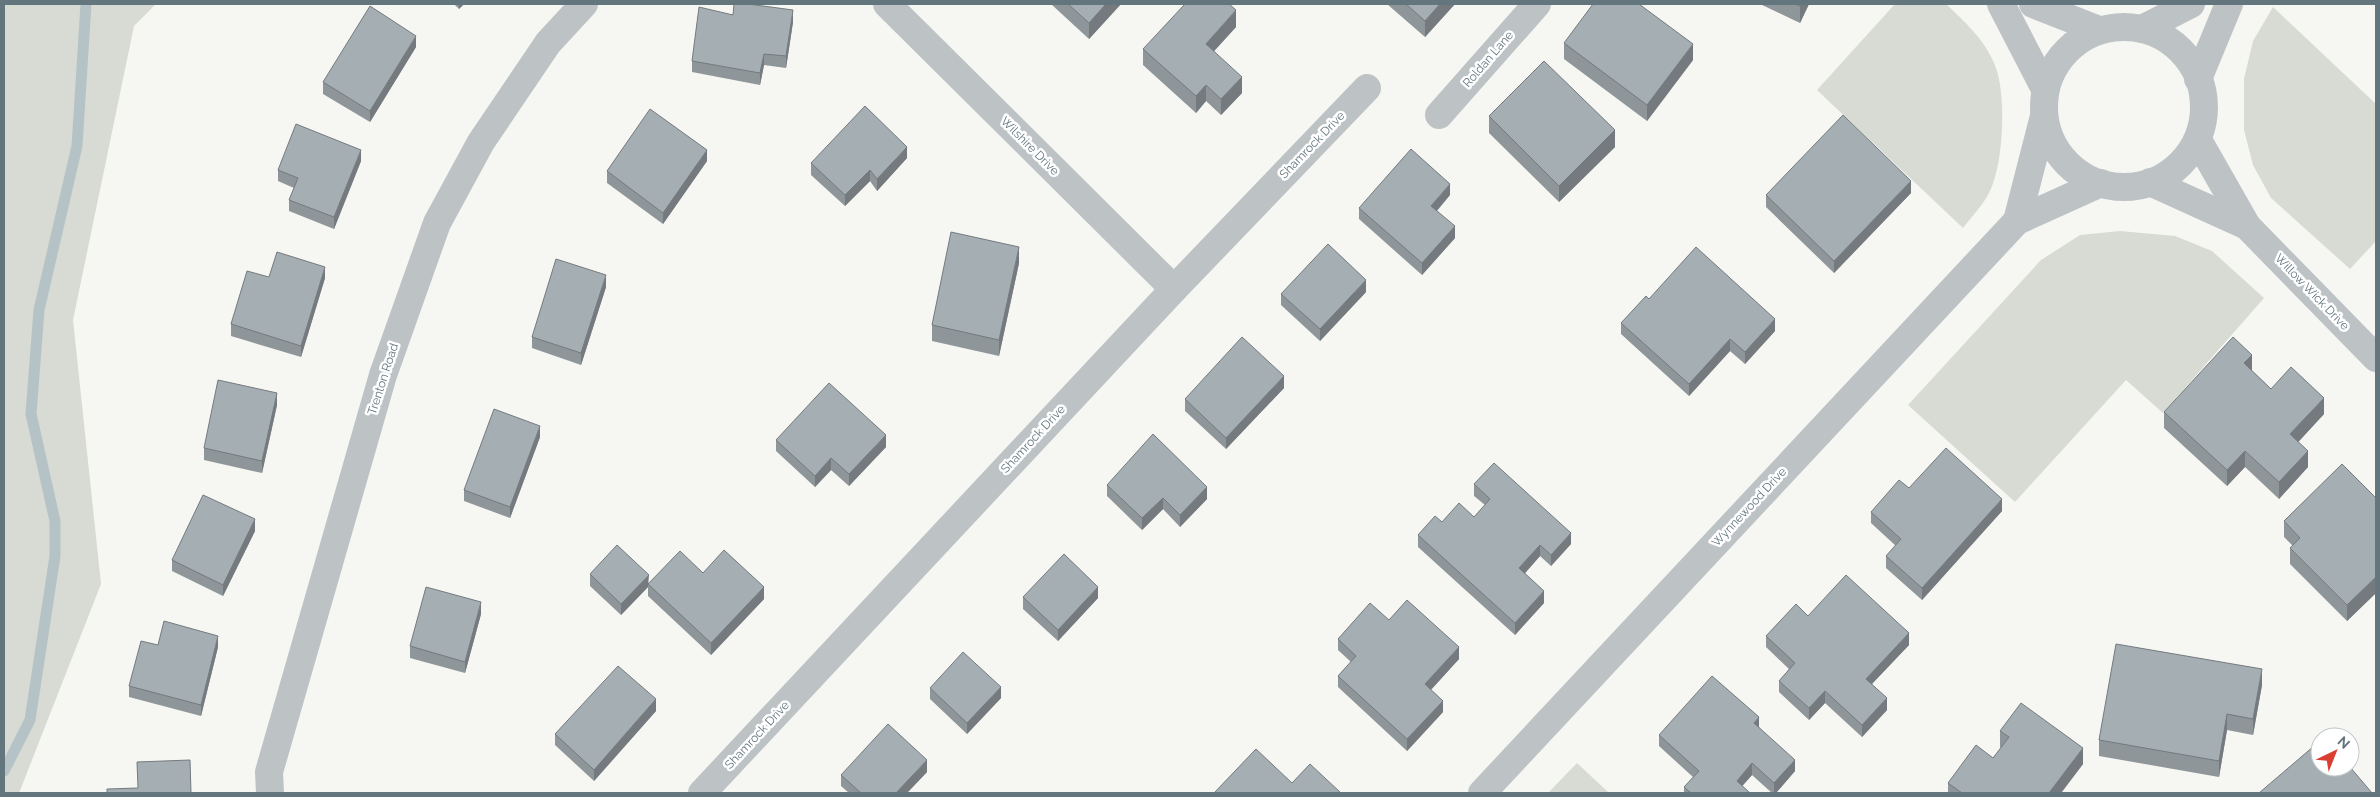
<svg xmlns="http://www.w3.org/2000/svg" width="2380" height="797" font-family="Raleway,sans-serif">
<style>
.green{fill:#d7dbd3}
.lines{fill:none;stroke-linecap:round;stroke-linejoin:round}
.stream{stroke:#b5c3c6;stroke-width:11}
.minor{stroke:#bdc3c5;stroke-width:28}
.wall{fill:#8e969a}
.shaded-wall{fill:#747a7d}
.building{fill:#a5afb3;stroke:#747a7d}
.labels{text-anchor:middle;stroke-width:5;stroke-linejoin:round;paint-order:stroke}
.street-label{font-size:12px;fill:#63767d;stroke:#fff}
</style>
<rect width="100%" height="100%" fill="#f6f6f3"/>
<!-- green -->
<g class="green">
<polygon points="4,4 156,4 134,26 73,320 101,584 19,793 4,793"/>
<path d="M1895,4H1946C1964,21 1984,39 1994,63C2007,91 2004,162 1990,191C1984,204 1972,216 1963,228L1817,90Z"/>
<polygon points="2273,7 2376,104 2376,241 2350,269 2271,198 2253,165 2244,130 2244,79 2253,41"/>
<polygon points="2120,231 2175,236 2212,251 2264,298 2163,413 2126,380 2015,502 1908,405 2041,260 2080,235"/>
<polygon points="1577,763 1609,793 1548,793"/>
</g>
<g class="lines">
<!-- stream -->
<polyline class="stream" points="4,771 30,720 55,556 55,521 31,414 39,310 77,146 86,4"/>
<!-- minor -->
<g class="minor">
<polyline points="887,4 1174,289"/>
<polyline points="2001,4 2045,89"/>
<polyline points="2033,4 2099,30"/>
<circle cx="2124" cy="107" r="80"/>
<polyline points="2142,29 2191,4"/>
<polyline points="2198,79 2229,4"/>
<polyline points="1439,115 1537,4"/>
<polyline points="2198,140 2247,226 2376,358"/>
<polyline points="2150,182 2247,226"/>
<polyline points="2017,221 2044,116"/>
<polyline points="270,793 269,772 383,375 437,223 481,142 548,43 584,4"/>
<polyline points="702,793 1174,289 1367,88"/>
<polyline points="1482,793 2017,221 2101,183"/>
</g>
</g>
<!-- wall -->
<g class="wall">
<polygon points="454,4 464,4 459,9"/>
<polygon points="1051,4 1121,4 1089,39"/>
<polygon points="1387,4 1455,4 1425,37"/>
<polygon points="1760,4 1809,4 1800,23"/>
<polygon points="733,15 793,22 786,68 764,65 760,85 692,72 692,61"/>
<polygon points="1236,27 1214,51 1242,93 1221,115 1206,101 1196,113 1143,65 1143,49"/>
<polygon points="1564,43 1693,60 1647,121 1564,59"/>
<polygon points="416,47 370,122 323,94 323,82"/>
<polygon points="1489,116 1615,147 1559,202 1489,133"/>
<polygon points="907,158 877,191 870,181 845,206 811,175 811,163"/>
<polygon points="361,161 334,229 289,211 289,200 294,188 278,181 278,170"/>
<polygon points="707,161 663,224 607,183 607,171"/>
<polygon points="1911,193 1834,273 1766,207 1766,195"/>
<polygon points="1450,195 1437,211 1455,238 1422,275 1359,219 1359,208"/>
<polygon points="1019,263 999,356 932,341 932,325"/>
<polygon points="325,278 301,357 231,336 231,324"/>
<polygon points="606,287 581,365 532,348 532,337"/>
<polygon points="1366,292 1320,341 1281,305 1281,294"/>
<polygon points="1649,299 1775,331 1745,364 1730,351 1689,396 1621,334 1621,323"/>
<polygon points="2252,371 2271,389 2324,414 2298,442 2308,467 2279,499 2245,467 2227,486 2164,428 2164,412"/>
<polygon points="1284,388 1226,449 1185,411 1185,399"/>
<polygon points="277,405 262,473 204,460 204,448"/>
<polygon points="540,437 510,518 464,501 464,490"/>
<polygon points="776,440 886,447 849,486 831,470 815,487 776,451"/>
<polygon points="1474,484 1571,544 1551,566 1540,556 1525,573 1544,603 1515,635 1418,547 1418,535 1442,522 1474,517 1485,505 1474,496"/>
<polygon points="1107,485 1207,499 1180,527 1163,509 1142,530 1107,496"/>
<polygon points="2376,498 2376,593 2347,621 2290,564 2290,548 2293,546 2284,537 2284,521"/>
<polygon points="2002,511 1922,600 1886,568 1886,556 1896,546 1871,523 1871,512"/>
<polygon points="255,531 223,596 172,571 172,560"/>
<polygon points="703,573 764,599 711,655 648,596 648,587 621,615 590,586 590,574 649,584"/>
<polygon points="1023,597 1098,598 1058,641 1023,609"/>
<polygon points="481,614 465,673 410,658 410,646"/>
<polygon points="1808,616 1909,645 1872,684 1887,710 1862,737 1825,703 1809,720 1779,692 1779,681 1789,669 1766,647 1766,636"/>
<polygon points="1389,620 1459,659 1431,690 1443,712 1407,751 1338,687 1338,676 1351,662 1338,650 1338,639"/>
<polygon points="218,647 201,716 129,697 129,686"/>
<polygon points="2262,685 2253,735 2227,730 2219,777 2099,756 2099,740"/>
<polygon points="930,688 1001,698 967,734 930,699"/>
<polygon points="656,711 594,781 555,745 555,734"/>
<polygon points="1759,727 1795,771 1776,793 1772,793 1752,775 1742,786 1750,793 1684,793 1684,787 1693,777 1659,746 1659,735"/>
<polygon points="2000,731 2083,764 2061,793 1948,793 1948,783 1993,758 2001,748 2000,747"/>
<polygon points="927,772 907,793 849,793 841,786 841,775"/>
</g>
<!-- shaded-wall -->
<g class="shaded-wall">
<polygon points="459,4 464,4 459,9"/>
<polygon points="1106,4 1121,4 1089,39 1089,23"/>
<polygon points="1440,4 1455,4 1425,37 1425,21"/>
<polygon points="1802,4 1809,4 1800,23 1800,6"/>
<polygon points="793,10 793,22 786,68 786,56"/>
<polygon points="1236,10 1236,27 1206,60 1206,44"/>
<polygon points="416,36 416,47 370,122 370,111"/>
<polygon points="1693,44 1693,60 1647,121 1647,105"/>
<polygon points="764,54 764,65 760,85 760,73"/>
<polygon points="1242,77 1242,93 1221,115 1221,99"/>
<polygon points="1206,85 1206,101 1196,113 1196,96"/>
<polygon points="1615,130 1615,147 1559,202 1559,186"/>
<polygon points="907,147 907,158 877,191 877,179"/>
<polygon points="361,150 361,161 334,229 334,217"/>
<polygon points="707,150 707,161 663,224 663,213"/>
<polygon points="870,170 870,181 845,206 845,195"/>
<polygon points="1911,181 1911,193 1834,273 1834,261"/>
<polygon points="1450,184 1450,195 1431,217 1431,206"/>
<polygon points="1455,226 1455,238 1422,275 1422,263"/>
<polygon points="1019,247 1019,263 999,356 999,340"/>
<polygon points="325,267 325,278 301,357 301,346"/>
<polygon points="606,275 606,287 581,365 581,353"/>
<polygon points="1366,280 1366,292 1320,341 1320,329"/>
<polygon points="1775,319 1775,331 1745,364 1745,352"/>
<polygon points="1730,339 1730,351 1689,396 1689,384"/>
<polygon points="2252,355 2252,371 2244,363"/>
<polygon points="1284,376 1284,388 1226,449 1226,438"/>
<polygon points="277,393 277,405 262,473 262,461"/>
<polygon points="2324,398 2324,414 2290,451 2290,434"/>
<polygon points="540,426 540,437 510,518 510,507"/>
<polygon points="886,435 886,447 849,486 849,474"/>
<polygon points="2245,451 2245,467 2227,486 2227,470"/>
<polygon points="2308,451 2308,467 2279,499 2279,482"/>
<polygon points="831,458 831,470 815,487 815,476"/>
<polygon points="1207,487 1207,499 1180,527 1180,515"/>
<polygon points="1163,498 1163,509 1142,530 1142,518"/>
<polygon points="2002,499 2002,511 1922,600 1922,588"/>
<polygon points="255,519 255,531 223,596 223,585"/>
<polygon points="1571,533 1571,544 1551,566 1551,555"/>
<polygon points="1540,545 1540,556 1519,580 1519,568"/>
<polygon points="649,575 648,587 621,615 621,604"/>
<polygon points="2376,577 2376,593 2347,621 2347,605"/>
<polygon points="764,587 764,599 711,655 711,643"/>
<polygon points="1098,587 1098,598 1058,641 1058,630"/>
<polygon points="1544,591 1544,603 1515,635 1515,623"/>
<polygon points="481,602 481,614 465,673 465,662"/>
<polygon points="1909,633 1909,645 1866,690 1866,679"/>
<polygon points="218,636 218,647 201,716 201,705"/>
<polygon points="1459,647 1459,659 1425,696 1425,684"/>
<polygon points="2262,669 2262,685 2253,735 2253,719"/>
<polygon points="1001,687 1001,698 967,734 967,723"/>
<polygon points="1825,691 1825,703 1809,720 1809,708"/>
<polygon points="1887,698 1887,710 1862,737 1862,725"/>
<polygon points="656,699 656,711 594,781 594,770"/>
<polygon points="1443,701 1443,712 1407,751 1407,739"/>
<polygon points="2227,714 2227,730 2219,777 2219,761"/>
<polygon points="1759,717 1759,729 1754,723"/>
<polygon points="2083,748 2083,764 2061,793 2049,793"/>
<polygon points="927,760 927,772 907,793 896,793"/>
<polygon points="1795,760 1795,771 1776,793 1774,793 1774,783"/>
<polygon points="1752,763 1752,775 1737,792 1737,781"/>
</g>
<!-- building -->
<g class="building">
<polygon points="734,4 748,4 793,10 786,56 764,54 760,73 692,61 699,7 733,15"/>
<polygon points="1068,4 1106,4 1089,23"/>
<polygon points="1185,4 1229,4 1236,10 1206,44 1242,77 1221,99 1206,85 1196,96 1143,49"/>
<polygon points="1406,4 1440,4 1425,21"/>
<polygon points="1593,4 1639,4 1693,44 1647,105 1564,43"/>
<polygon points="1795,4 1802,4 1800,6"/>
<polygon points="370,6 416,36 370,111 323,82"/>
<polygon points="1544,61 1615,130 1559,186 1489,116"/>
<polygon points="865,106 907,147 877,179 870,170 845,195 811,163"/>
<polygon points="650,109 707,150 663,213 607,171"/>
<polygon points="1843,115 1911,181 1834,261 1766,195"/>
<polygon points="296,124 361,150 334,217 289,200 298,178 278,170"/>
<polygon points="1411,149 1450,184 1431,206 1455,226 1422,263 1359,208"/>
<polygon points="951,232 1019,247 999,340 932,325"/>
<polygon points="1328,244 1366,280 1320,329 1281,294"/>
<polygon points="1696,247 1775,319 1745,352 1730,339 1689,384 1621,323 1646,296 1649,299"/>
<polygon points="277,252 325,267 301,346 231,324 247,271 269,277"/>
<polygon points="556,259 606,275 581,353 532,337"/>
<polygon points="1242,337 1284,376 1226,438 1185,399"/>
<polygon points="2233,337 2252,355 2244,363 2271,389 2291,367 2324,398 2290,434 2308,451 2279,482 2245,451 2227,470 2164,412"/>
<polygon points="218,380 277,393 262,461 204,448"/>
<polygon points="829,383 886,435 849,474 831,458 815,476 776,440"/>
<polygon points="494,409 540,426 510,507 464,490"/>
<polygon points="1153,434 1207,487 1180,515 1163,498 1142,518 1107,485"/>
<polygon points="1946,448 2002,499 1922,588 1886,556 1901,539 1871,512 1899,480 1909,488"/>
<polygon points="1494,463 1571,533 1551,555 1540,545 1519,568 1544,591 1515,623 1418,535 1435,516 1442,522 1459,503 1474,517 1490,499 1474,484"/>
<polygon points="2342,464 2376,498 2376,577 2347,605 2290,548 2300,538 2284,521"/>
<polygon points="203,495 255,519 223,585 172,560"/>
<polygon points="617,545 649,575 621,604 590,574"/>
<polygon points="724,550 764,587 711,643 648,584 680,551 703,573"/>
<polygon points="1064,554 1098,587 1058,630 1023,597"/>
<polygon points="1846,575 1909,633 1866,679 1887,698 1862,725 1825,691 1809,708 1779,681 1795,663 1766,636 1796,604 1808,616"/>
<polygon points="426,587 481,602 465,662 410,646"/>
<polygon points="1407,600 1459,647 1425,684 1443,701 1407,739 1338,676 1356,656 1338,639 1370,603 1389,620"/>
<polygon points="164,621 218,636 201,705 129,686 141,641 158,645"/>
<polygon points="2116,644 2262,669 2253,719 2227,714 2219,761 2099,740"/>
<polygon points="963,652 1001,687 967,723 930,688"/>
<polygon points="618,666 656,699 594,770 555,734"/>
<polygon points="1712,676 1759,717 1754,723 1795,760 1774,783 1752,763 1737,781 1750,793 1691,793 1684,787 1699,771 1659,735"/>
<polygon points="2021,703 2083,748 2049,793 1962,793 1948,783 1976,745 1993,758 2009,737 2000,731"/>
<polygon points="888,724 927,760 896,793 861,793 841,775"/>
<polygon points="2314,746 2320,752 2320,767 2332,767 2337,772 2343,767 2350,767 2372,793 2259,793"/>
<polygon points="1256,749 1292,783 1310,764 1341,793 1214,793"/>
<polygon points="190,760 191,793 107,793 107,789 138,788 137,762"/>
</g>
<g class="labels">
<!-- street labels -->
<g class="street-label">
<text transform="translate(1488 59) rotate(-49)" y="4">Roldan Lane</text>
<text transform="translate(1312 145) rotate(-46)" y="4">Shamrock Drive</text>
<text transform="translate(1030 146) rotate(45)" y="4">Wilshire Drive</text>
<text transform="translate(2312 292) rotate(46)" y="4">Willow Wick Drive</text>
<text transform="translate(383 379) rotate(-72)" y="4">Trenton Road</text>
<text transform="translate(1033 439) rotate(-47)" y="4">Shamrock Drive</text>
<text transform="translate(1749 507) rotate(-47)" y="4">Wynnewood Drive</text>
<text transform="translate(757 735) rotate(-47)" y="4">Shamrock Drive</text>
</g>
</g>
<!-- border -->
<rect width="2380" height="797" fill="none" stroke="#63767d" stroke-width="10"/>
<!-- north arrow -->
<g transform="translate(2335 752) rotate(43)"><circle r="24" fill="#ffffff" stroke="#c1c8cb"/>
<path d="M0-4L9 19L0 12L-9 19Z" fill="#da3e30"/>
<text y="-8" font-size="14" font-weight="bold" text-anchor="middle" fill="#63767d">N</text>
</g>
</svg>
